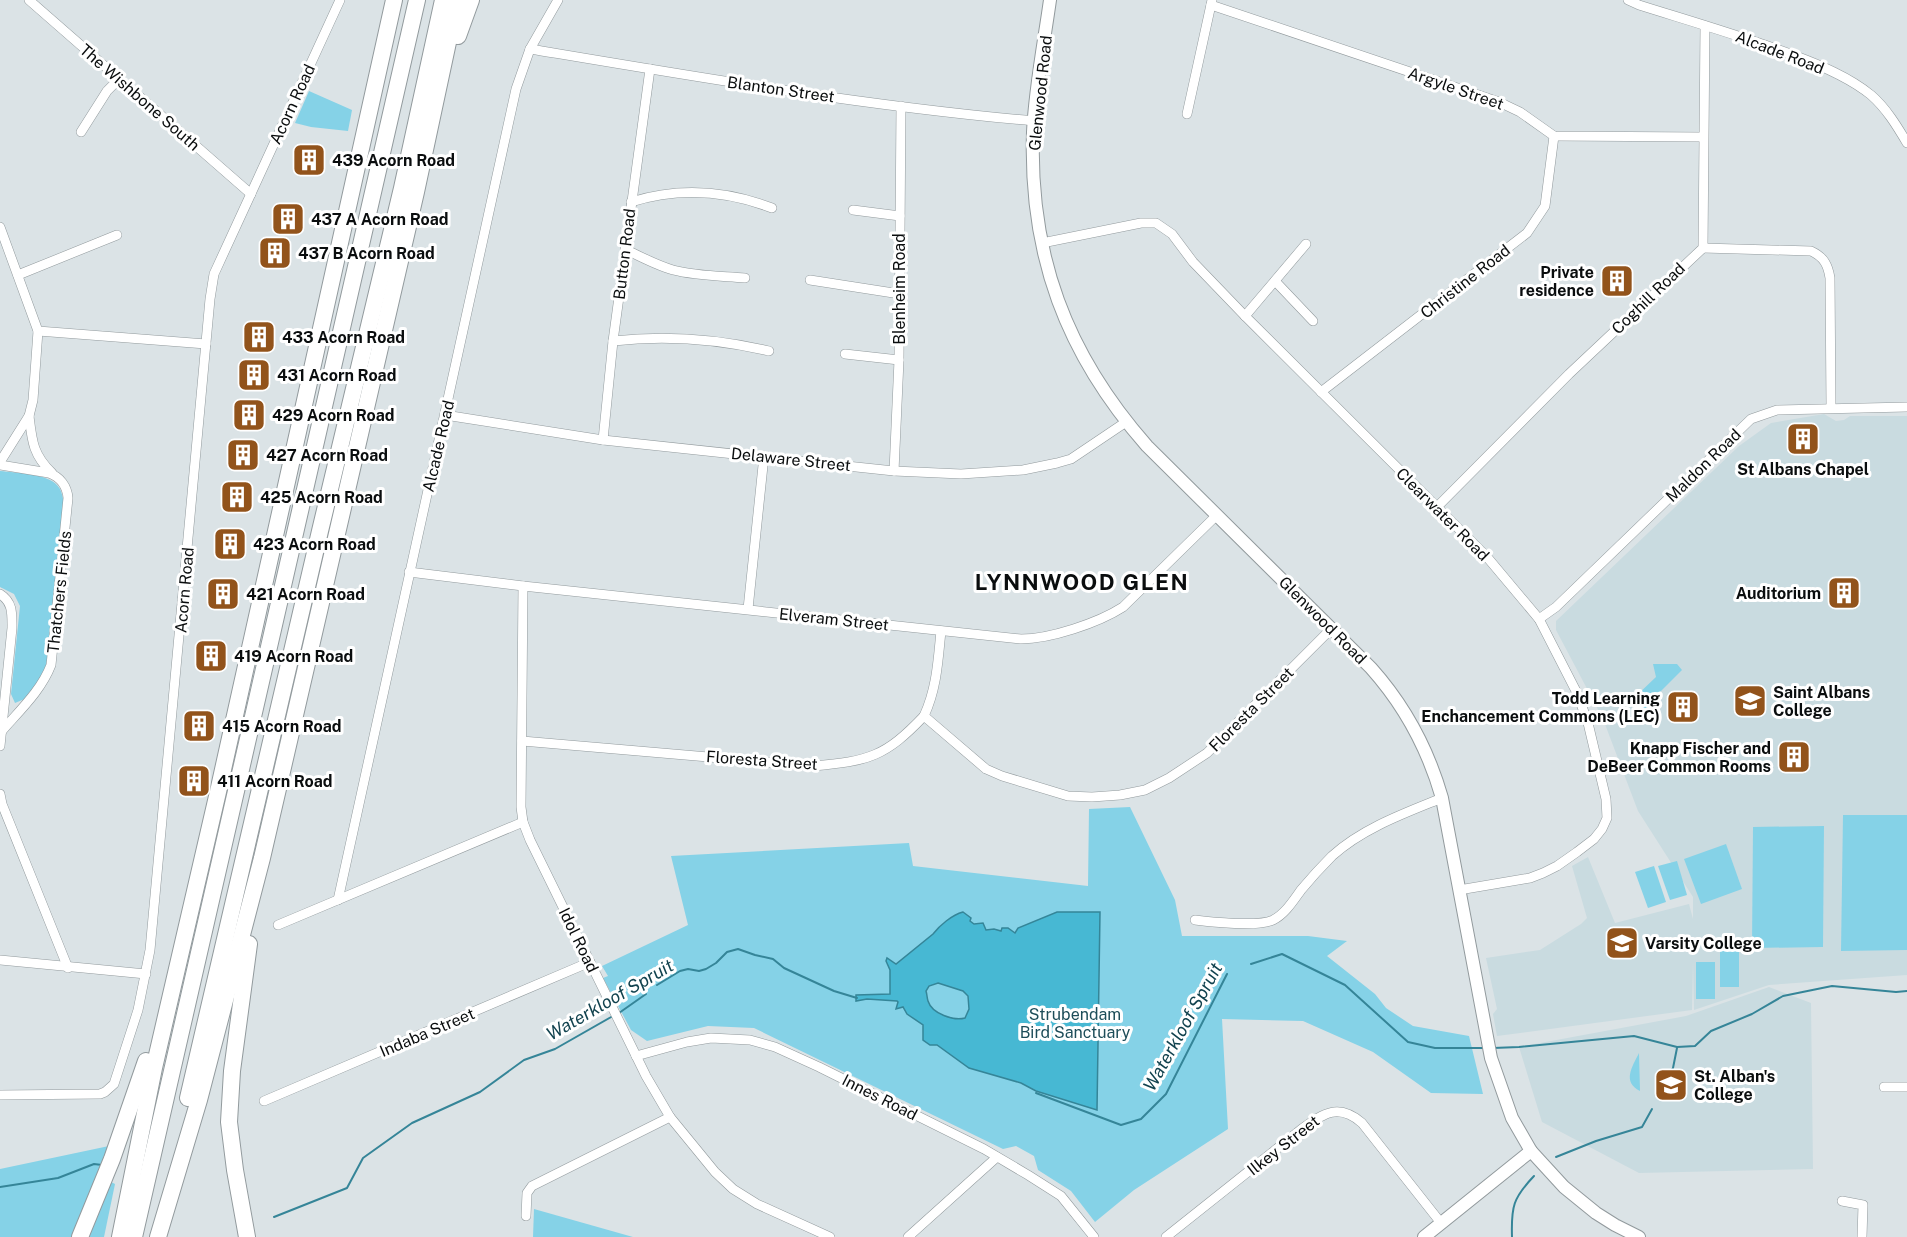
<svg xmlns="http://www.w3.org/2000/svg" width="1907" height="1237" font-family="'Public Sans',sans-serif">
<style>
.built{fill:#c9dbe0}
.green{fill:#85d2e7}
.water{fill:#47b8d3;stroke:#358598;stroke-width:1.5;fill-rule:evenodd}
.lines{fill:none;stroke-linecap:round;stroke-linejoin:round}
.stream{stroke:#358598;stroke-width:2}
.minor-casing{stroke:#929a9d;stroke-width:10}
.tertiary-casing{stroke:#929a9d;stroke-width:14}
.motorway-casing{stroke:#929a9d;stroke-width:18}
.minor{stroke:#fff;stroke-width:9}
.tertiary{stroke:#fff;stroke-width:12}
.motorway{stroke:#fff;stroke-width:16}
.labels{text-anchor:middle;stroke-width:6;stroke-linejoin:round;paint-order:stroke}
.street-label{font-size:16px;fill:#0a0d0e;stroke:#fff}
.poi-label{font-size:16px;font-weight:bold;fill:#0a0d0e;stroke:#fff;text-anchor:start}
.park-label{font-size:16px;fill:#1d4d59;stroke:#fff}
.water-label{font-size:18px;font-style:italic;fill:#12434f;stroke:#fff}
.district-label{font-size:22px;font-weight:bold;letter-spacing:1.5px;fill:#0a0d0e;stroke:#fff}
</style>
<rect width="100%" height="100%" fill="#dbe3e6"/>
<!-- built -->
<g class="built">
<polygon points="1824,414 1836,421 1844,420 1850,416 1907,416 1907,975 1769,985 1694,1010 1693,962 1692,1010 1497,1036 1493,1014 1497,1009 1486,958 1540,950 1581,924 1587,918 1572,866 1588,857 1615,923 1689,904 1693,919 1693,897 1638,811 1603,719 1556,630 1556,621 1739,446 1771,423"/>
<polygon points="1769,987 1811,1003 1813,1169 1639,1173 1542,1122 1519,1047 1686,1016"/>
</g>
<!-- green -->
<g class="green">
<polygon points="309,91 352,110 348,131 311,127 295,123"/>
<path d="M0,471C16,473 52,473 60,489C62,493 63,499 64,503L46,670L27,698L15,703L11,694L20,606L14,594L0,587Z"/>
<polygon points="1653,664 1677,664 1682,670 1646,706 1648,709 1642,713 1635,703 1634,698 1656,677"/>
<polygon points="1130,807 1175,900 1182,936 1308,936 1347,941 1327,956 1375,994 1386,1008 1413,1026 1469,1036 1483,1094 1431,1093 1373,1052 1303,1021 1222,1019 1228,1129 1134,1190 1095,1222 1071,1191 1038,1170 1034,1156 1016,1146 1003,1149 754,1028 708,1026 647,1041 631,1030 603,978 608,976 602,966 688,925 671,856 909,843 913,866 1088,886 1089,809"/>
<polygon points="1843,815 1907,815 1907,950 1841,951"/>
<polygon points="1824,826 1823,947 1752,948 1753,827"/>
<polygon points="1726,844 1742,889 1701,904 1684,859"/>
<polygon points="1677,861 1687,895 1670,900 1658,866"/>
<polygon points="1654,866 1666,902 1648,908 1635,872"/>
<rect x="1720" y="951" width="19" height="36"/>
<rect x="1696" y="962" width="19" height="37"/>
<path d="M1639,1053L1640,1091C1622,1082 1632,1067 1639,1053Z"/>
<polygon points="109,1146 74,1237 0,1237 0,1169"/>
<polygon points="111,1182 115,1184 104,1237 87,1237"/>
<polygon points="534,1209 633,1237 533,1237"/>
</g>
<!-- water -->
<path class="water" d="M963,912L971,918L970,921L974,924L983,923L986,930L994,929L1001,931L1002,928H1008L1015,933L1018,928L1057,912H1100L1097,1110L1036,1091L1021,1083L969,1068L937,1045H930L923,1040V1025L907,1014L903,1007L896,1009L898,1002L897,1001L867,999L856,1001V995L890,994V970L886,961L887,958L896,964L933,934C940,925 952,915 963,912ZM938,983L963,991L968,996L969,1009L965,1018C954,1021 932,1014 928,1001C927,998 927,994 926,991L929,986Z"/>
<g class="lines">
<!-- stream -->
<g class="stream">
<polyline points="1251,964 1282,954 1345,985 1408,1042 1435,1048 1484,1048"/>
<polyline points="657,985 680,971 688,969 699,971 706,969 716,963 727,952 738,949 755,955 773,959 784,968 834,991 857,998"/>
<polyline points="619,1013 646,994"/>
<polyline points="1493,1048 1519,1047 1634,1036 1677,1047 1695,1046 1711,1031 1752,1014 1783,996 1832,986 1896,992 1907,991"/>
<polyline points="1036,1093 1121,1125 1141,1119 1166,1094 1227,974"/>
<polyline points="1658,1095 1673,1068 1677,1048"/>
<polyline points="1556,1157 1596,1141 1642,1127 1652,1109"/>
<polyline points="0,1187 58,1178 94,1164 102,1165"/>
<polyline points="274,1217 347,1188 363,1158 412,1123 480,1092 524,1060 555,1049 613,1016"/>
<path d="M1512,1237C1511,1207 1513,1198 1534,1176"/>
</g>
<!-- minor casing -->
<g class="minor-casing">
<g id="minor">
<polyline points="29,0 251,194"/>
<path d="M1628,0L1639,5C1690,21 1742,36 1793,55C1820,65 1849,77 1871,95C1886,108 1897,126 1907,143"/>
<polyline points="1211,5 1499,102 1520,112 1554,136 1702,137"/>
<path d="M530,49C697,77 865,106 1034,121"/>
<polyline points="1187,114 1212,0"/>
<polyline points="81,132 107,91 119,79"/>
<path d="M631,202C679,187 725,190 772,208"/>
<polyline points="853,210 900,216"/>
<polyline points="0,227 38,331 33,400 29,416 0,462"/>
<polyline points="1042,243 1141,223 1156,223 1172,234 1193,262 1245,316 1487,557 1539,619 1577,693 1588,723 1606,799 1607,818 1602,829 1594,839 1577,852 1557,866 1543,873 1530,878 1459,890"/>
<path d="M1703,248L1811,251C1824,257 1828,265 1830,278L1831,407"/>
<path d="M625,249C641,257 656,265 673,270C696,276 721,276 745,278"/>
<polyline points="18,275 117,235"/>
<polyline points="810,280 900,294"/>
<polyline points="1275,281 1313,321"/>
<polyline points="1245,316 1306,244"/>
<polyline points="38,331 206,344"/>
<path d="M613,341C665,335 718,339 769,351"/>
<polyline points="845,354 899,360"/>
<polyline points="1321,392 1527,233 1545,206 1554,136"/>
<polyline points="445,415 603,440 894,471 961,474 1023,470 1057,463 1071,459 1126,422"/>
<path d="M29,416C32,441 33,455 52,473"/>
<polyline points="603,440 613,341 650,69"/>
<path d="M0,465L49,473C60,477 67,486 68,498L51,665C41,691 19,711 1,732"/>
<polyline points="894,471 899,360 901,106"/>
<polyline points="1437,507 1569,374 1703,248 1705,26"/>
<path d="M409,572L523,586L1021,639C1050,639 1098,623 1123,607L1217,515"/>
<polyline points="523,586 521,807 523,822 530,840 646,1076 670,1117 715,1172 733,1189 757,1204 830,1237"/>
<path d="M0,594C13,602 12,614 12,628L0,746"/>
<polyline points="748,609 764,456"/>
<polyline points="1539,619 1556,607 1751,419 1777,410 1907,407"/>
<path d="M924,716C937,688 938,660 941,631"/>
<path d="M522,741L813,766C869,761 885,757 924,716L986,769L1002,776L1068,796L1092,797L1120,795L1145,790L1169,778L1207,753L1332,628"/>
<polyline points="0,794 2,804 68,968"/>
<polyline points="338,900 516,89 530,49 558,0"/>
<path d="M1195,920C1211,922 1258,927 1273,920C1285,914 1293,901 1301,890C1311,878 1321,867 1332,856C1363,828 1405,813 1442,798"/>
<polyline points="278,925 523,822"/>
<polyline points="0,960 146,974"/>
<polyline points="636,1056 687,1042 711,1038 750,1040 775,1047 819,1067 984,1149 1028,1175 1061,1196 1094,1237"/>
<polyline points="1884,1087 1907,1087"/>
<polyline points="0,1095 100,1094 105,1092 114,1084 138,1010 150,950 210,299 214,274 340,0"/>
<polyline points="264,1101 590,962"/>
<polyline points="1842,1201 1863,1205 1862,1237"/>
<polyline points="526,1216 527,1193 532,1186 670,1117"/>
<polyline points="908,1237 997,1157"/>
<path d="M1166,1237L1303,1128C1324,1113 1339,1103 1362,1123L1441,1223"/>
</g>
</g>
<!-- tertiary casing -->
<g class="tertiary-casing">
<g id="tertiary">
<path d="M1050,0C1044,43 1035,88 1033,132C1029,255 1066,354 1147,446L1371,668C1405,706 1428,749 1442,798L1491,1058L1512,1118L1531,1151L1564,1187L1596,1213L1615,1225L1639,1237"/>
<polyline points="1424,1237 1531,1151"/>
</g>
</g>
<!-- motorway casing -->
<g class="motorway-casing">
<g id="motorway">
<polyline points="458,36 471,0"/>
<polyline points="188,1098 320,531 402,188 443,0"/>
<polyline points="80,1237 112,1159 146,1061"/>
<polyline points="120,1237 154,1068 218,792 394,0"/>
<path d="M134,1237C232,826 319,411 417,0"/>
<polyline points="158,1237 199,1100 262,858 416,192 457,0"/>
<polyline points="247,1237 235,1170 229,1122 232,1071 249,944"/>
</g>
</g>
<!-- minor -->
<use href="#minor" class="minor"/>
<!-- tertiary -->
<use href="#tertiary" class="tertiary"/>
<!-- motorway -->
<use href="#motorway" class="motorway"/>
</g>
<!-- icons -->
<defs>
<g id="building-square" transform="scale(1.725)"><rect x="-9" y="-9" width="18" height="18" rx="4" fill="#92531b" stroke="#fff"/><path d="M-4-6H4V6H1V3H-1V6H-4ZM-2.5-4.3h1.7v1.8h-1.7ZM.8-4.3h1.7v1.8H.8ZM-2.5-1h1.7V.8h-1.7ZM.8-1h1.7V.8H.8Z" fill="#fff"/></g>
<g id="school-square" transform="scale(1.725)"><rect x="-9" y="-9" width="18" height="18" rx="4" fill="#92531b" stroke="#fff"/><path d="M0-5L7-2L0 1L-7-2ZM-4 1L0 2.5L4 1V4Q0 6-4 4Z" fill="#fff"/></g>
<g id="university-square" transform="scale(1.725)"><rect x="-9" y="-9" width="18" height="18" rx="4" fill="#92531b" stroke="#fff"/><path d="M0-5L7-2L0 1L-7-2ZM-4 1L0 2.5L4 1V4Q0 6-4 4Z" fill="#fff"/></g>
</defs>
<g fill-rule="evenodd">
<use href="#building-square" x="309" y="160"/>
<use href="#building-square" x="288" y="219"/>
<use href="#building-square" x="275" y="253"/>
<use href="#building-square" x="1617" y="281"/>
<use href="#building-square" x="259" y="337"/>
<use href="#building-square" x="254" y="375"/>
<use href="#building-square" x="249" y="415"/>
<use href="#building-square" x="1803" y="439"/>
<use href="#building-square" x="243" y="455"/>
<use href="#building-square" x="237" y="497"/>
<use href="#building-square" x="230" y="544"/>
<use href="#building-square" x="1844" y="593"/>
<use href="#building-square" x="223" y="594"/>
<use href="#building-square" x="211" y="656"/>
<use href="#school-square" x="1750" y="701"/>
<use href="#building-square" x="1683" y="707"/>
<use href="#building-square" x="199" y="726"/>
<use href="#building-square" x="1794" y="757"/>
<use href="#building-square" x="194" y="781"/>
<use href="#university-square" x="1622" y="943"/>
<use href="#school-square" x="1671" y="1085"/>
</g>
<g class="labels">
<!-- street labels -->
<g class="street-label">
<text transform="translate(1780 52) rotate(21)" y="6">Alcade Road</text>
<text transform="translate(1456 88) rotate(19)" y="6">Argyle Street</text>
<text transform="translate(781 89) rotate(8)" y="6">Blanton Street</text>
<text transform="translate(1040 93) rotate(-84)" y="6">Glenwood Road</text>
<text transform="translate(140 97) rotate(41)" y="6">The Wishbone South</text>
<text transform="translate(292 104) rotate(-65)" y="6">Acorn Road</text>
<text transform="translate(624 254) rotate(-83)" y="6">Button Road</text>
<text transform="translate(1465 281) rotate(-38)" y="6">Christine Road</text>
<text transform="translate(899 289) rotate(-90)" y="6">Blenheim Road</text>
<text transform="translate(1648 298) rotate(-44)" y="6">Coghill Road</text>
<text transform="translate(438 446) rotate(-77)" y="6">Alcade Road</text>
<text transform="translate(791 459) rotate(6)" y="6">Delaware Street</text>
<text transform="translate(1703 465) rotate(-44)" y="6">Maldon Road</text>
<text transform="translate(1443 514) rotate(45)" y="6">Clearwater Road</text>
<text transform="translate(184 590) rotate(-85)" y="6">Acorn Road</text>
<text transform="translate(59 592) rotate(-84)" y="6">Thatchers Fields</text>
<text transform="translate(834 619) rotate(6)" y="6">Elveram Street</text>
<text transform="translate(1323 620) rotate(45)" y="6">Glenwood Road</text>
<text transform="translate(1251 709) rotate(-45)" y="6">Floresta Street</text>
<text transform="translate(762 760) rotate(4)" y="6">Floresta Street</text>
<text transform="translate(579 940) rotate(64)" y="6">Idol Road</text>
<text transform="translate(427 1032) rotate(-23)" y="6">Indaba Street</text>
<text transform="translate(880 1097) rotate(27)" y="6">Innes Road</text>
<text transform="translate(1283 1145) rotate(-38)" y="6">Ilkey Street</text>
</g>
<!-- poi labels -->
<g class="poi-label">
<text x="332" y="166">439 Acorn Road</text>
<text x="311" y="225">437 A Acorn Road</text>
<text x="298" y="259">437 B Acorn Road</text>
<text x="1594" y="278" text-anchor="end">Private<tspan x="1594" dy="18">residence</tspan></text>
<text x="282" y="343">433 Acorn Road</text>
<text x="277" y="381">431 Acorn Road</text>
<text x="272" y="421">429 Acorn Road</text>
<text x="266" y="461">427 Acorn Road</text>
<text x="1803" y="475" text-anchor="middle">St Albans Chapel</text>
<text x="260" y="503">425 Acorn Road</text>
<text x="253" y="550">423 Acorn Road</text>
<text x="1821" y="599" text-anchor="end">Auditorium</text>
<text x="246" y="600">421 Acorn Road</text>
<text x="234" y="662">419 Acorn Road</text>
<text x="1773" y="698">Saint Albans<tspan x="1773" dy="18">College</tspan></text>
<text x="1660" y="704" text-anchor="end">Todd Learning<tspan x="1660" dy="18">Enchancement Commons (LEC)</tspan></text>
<text x="222" y="732">415 Acorn Road</text>
<text x="1771" y="754" text-anchor="end">Knapp Fischer and<tspan x="1771" dy="18">DeBeer Common Rooms</tspan></text>
<text x="217" y="787">411 Acorn Road</text>
<text x="1645" y="949">Varsity College</text>
<text x="1694" y="1082">St. Alban's<tspan x="1694" dy="18">College</tspan></text>
</g>
<!-- park labels -->
<g class="park-label">
<text x="1075" y="1020">Strubendam<tspan x="1075" dy="18">Bird Sanctuary</tspan></text>
</g>
<!-- water labels -->
<g class="water-label">
<text transform="translate(610 1000) rotate(-30)" y="6">Waterkloof Spruit</text>
<text transform="translate(1183 1027) rotate(-61)" y="6">Waterkloof Spruit</text>
</g>
<!-- district labels -->
<g class="district-label">
<text x="1082" y="590">LYNNWOOD GLEN</text>
</g>
</g>
</svg>
